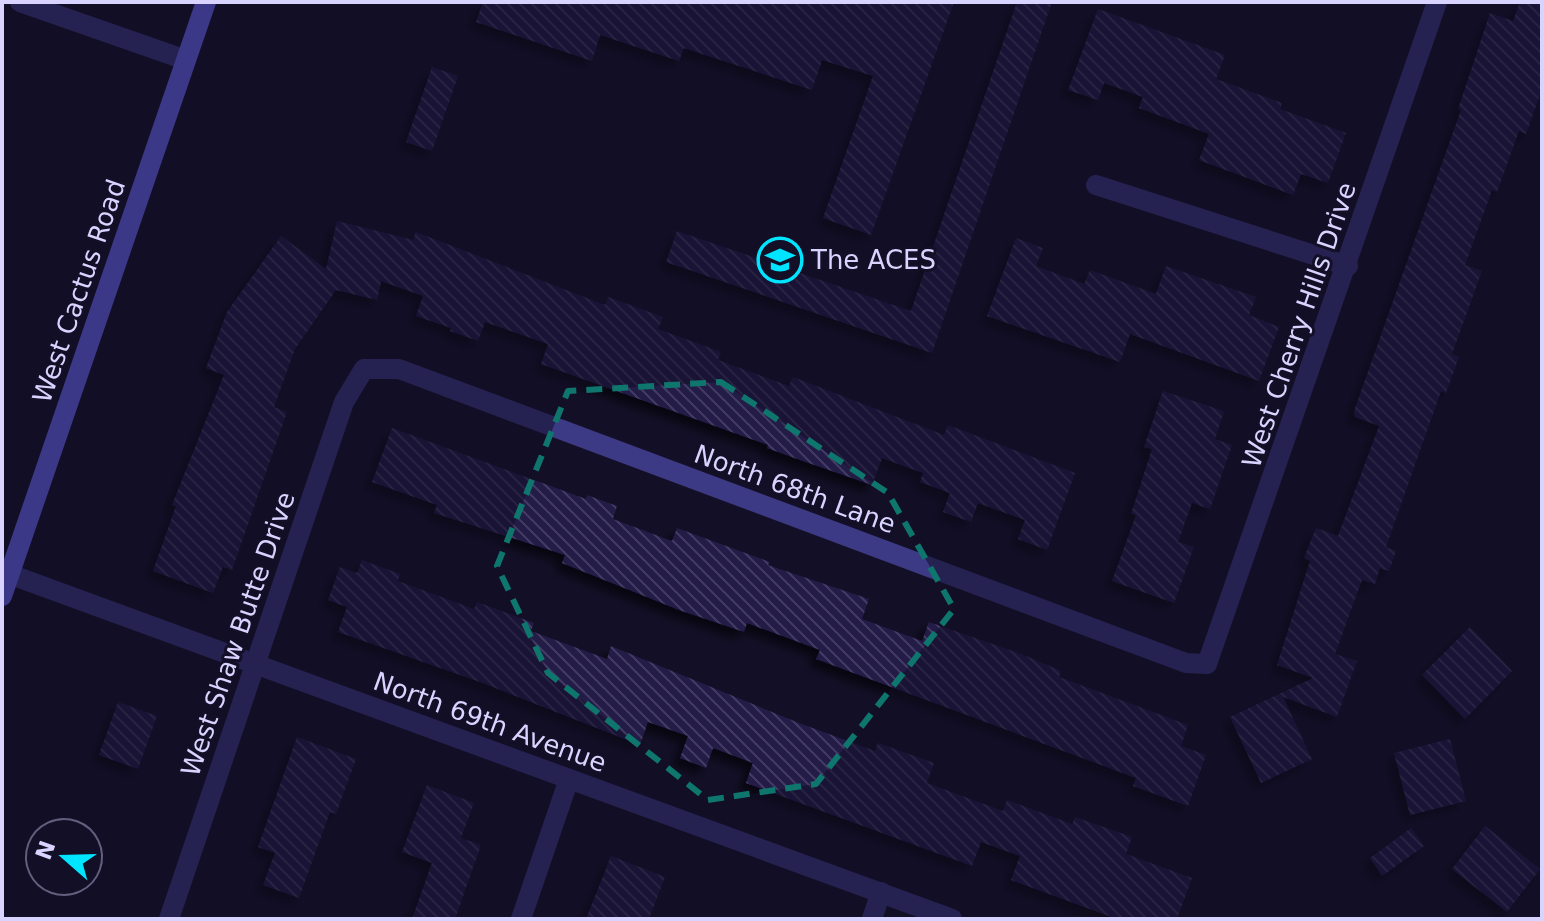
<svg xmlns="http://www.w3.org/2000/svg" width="1544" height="921" font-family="'DejaVu Sans',sans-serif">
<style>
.building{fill:url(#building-back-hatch);filter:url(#shadow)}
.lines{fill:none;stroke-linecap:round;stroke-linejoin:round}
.street{stroke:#3d3a85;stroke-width:20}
.secondary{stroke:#6f6bff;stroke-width:20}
.marked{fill:none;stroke:#0f766e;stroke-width:6;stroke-dasharray:16 10;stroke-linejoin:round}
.labels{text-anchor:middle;stroke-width:6;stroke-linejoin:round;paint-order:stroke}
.poi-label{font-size:26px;fill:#d9d4ff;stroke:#130f26;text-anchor:start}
.street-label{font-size:26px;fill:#d9d4ff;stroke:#130f26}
</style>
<defs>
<pattern id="building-back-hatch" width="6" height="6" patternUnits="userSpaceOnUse" patternTransform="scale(2)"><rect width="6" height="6" fill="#241b47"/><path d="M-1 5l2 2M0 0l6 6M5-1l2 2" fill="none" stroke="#433b63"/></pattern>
<filter id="shadow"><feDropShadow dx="-7" dy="7" stdDeviation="4" flood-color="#0009"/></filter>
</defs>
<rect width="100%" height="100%" fill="#130f26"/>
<!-- building -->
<g class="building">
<polygon points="483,2 954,2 871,235 823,218 873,76 822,60 812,90 684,48 679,61 600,35 592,61 476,22"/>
<polygon points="1017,2 1052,2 932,353 666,262 677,231 911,311"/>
<polygon points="1520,2 1542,2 1542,89 1526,134 1519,131 1497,192 1492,190 1465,265 1482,271 1452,354 1459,357 1446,393 1441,391 1386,547 1396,551 1389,571 1380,568 1375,584 1362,580 1335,654 1357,661 1337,717 1283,697 1312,759 1261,783 1230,717 1313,678 1277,665 1310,561 1304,558 1316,528 1338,536 1379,426 1355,417 1354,411 1461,110 1458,109 1490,13 1513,21"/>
<polygon points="1098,9 1225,55 1216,79 1282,103 1280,109 1346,133 1328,183 1301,174 1293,195 1199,160 1209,134 1139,108 1143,97 1104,83 1098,100 1068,90"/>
<polygon points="432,67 458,76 432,151 406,142"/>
<polygon points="337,221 413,240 416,232 605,305 608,297 663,317 658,329 721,352 718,360 789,386 793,377 944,435 948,425 1075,473 1047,550 1018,539 1025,520 978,503 971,522 943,512 950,493 920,482 923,473 882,458 872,485 800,460 767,448 768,445 541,364 548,344 485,322 478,341 450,331 451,328 416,316 423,296 381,281 377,300 336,290 295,349 274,407 287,412 232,570 223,567 213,593 153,571 176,506 172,505 224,375 206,368 227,312 281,236 326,269"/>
<polygon points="1016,238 1043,248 1036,266 1084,284 1090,270 1156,294 1166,266 1256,297 1249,315 1279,327 1259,381 1130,334 1120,362 987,316"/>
<polygon points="1163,391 1224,411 1215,439 1232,445 1210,509 1192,503 1178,542 1194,547 1174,603 1112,581 1136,515 1131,514 1152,449 1144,447"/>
<polygon points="392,428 586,499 587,495 617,506 613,519 672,541 677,528 770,562 768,565 869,599 862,619 922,641 929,622 1024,655 1061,671 1059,677 1188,725 1181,746 1206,755 1188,806 1133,786 1136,778 816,659 820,650 747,623 744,632 679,610 562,563 565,555 434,513 437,505 372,482"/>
<polygon points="362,560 400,574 398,581 474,609 477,602 534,623 531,631 607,659 611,646 799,723 875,751 878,743 934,763 927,783 1003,811 1007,800 1072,824 1075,817 1132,837 1126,854 1192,878 1177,919 1117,919 1011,880 1020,856 981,842 972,866 746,783 753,763 713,748 706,768 680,758 688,736 648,722 640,745 480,682 338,632 347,607 328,600 340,567 357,573"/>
<polygon points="1470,627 1512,671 1465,719 1422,675"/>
<polygon points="118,702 157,716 138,769 99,755"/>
<polygon points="297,737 356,759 336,814 330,812 299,898 263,885 275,853 258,847"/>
<polygon points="1450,739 1466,801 1410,815 1394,753"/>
<polygon points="427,785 474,803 461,838 481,845 455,919 412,919 432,863 402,852"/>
<polygon points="1485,826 1540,869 1507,912 1452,869"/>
<polygon points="1411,828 1424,846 1382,876 1370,858"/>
<polygon points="611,856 665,877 649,919 586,919"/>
</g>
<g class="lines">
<!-- street -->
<g class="street">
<polyline points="20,2 186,60"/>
<polyline points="1096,185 1348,266"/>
<polyline points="9,574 952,919"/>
<polyline points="169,919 344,402 364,369 399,369 1186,663 1207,664 1437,2"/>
<polyline points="521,919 569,779"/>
<polyline points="872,919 881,892"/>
</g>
<!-- secondary -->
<polyline class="secondary" points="2,596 206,2"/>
</g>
<!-- marked area -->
<path d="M0 0H1544V921H0ZM721,382L888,493L954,609L816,784L708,800L548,673L497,566L568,391Z" fill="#130f26" fill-opacity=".55" fill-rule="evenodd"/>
<path class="marked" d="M721,382L888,493L954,609L816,784L708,800L548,673L497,566L568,391Z"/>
<!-- icons -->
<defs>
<g id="school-ring" transform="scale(2.3)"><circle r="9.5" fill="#130f26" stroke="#00e5ff" stroke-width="1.5"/><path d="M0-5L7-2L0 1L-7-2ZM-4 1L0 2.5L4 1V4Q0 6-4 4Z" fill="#00e5ff"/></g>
</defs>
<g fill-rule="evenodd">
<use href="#school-ring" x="780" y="260"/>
</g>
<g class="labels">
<!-- poi labels -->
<g class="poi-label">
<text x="811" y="269">The ACES</text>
</g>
<!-- street labels -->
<g class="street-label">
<text transform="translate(79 291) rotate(-71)" y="9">West Cactus Road</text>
<text transform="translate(1299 325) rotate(-71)" y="9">West Cherry Hills Drive</text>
<text transform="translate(795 489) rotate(20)" y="9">North 68th Lane</text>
<text transform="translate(238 634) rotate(-71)" y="9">West Shaw Butte Drive</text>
<text transform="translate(490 722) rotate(20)" y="9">North 69th Avenue</text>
</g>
</g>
<!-- border -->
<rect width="1544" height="921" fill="none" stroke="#d9d4ff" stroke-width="8"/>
<!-- north arrow -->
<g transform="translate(64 857) rotate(290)"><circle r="38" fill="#130f26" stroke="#625e7d" stroke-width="2"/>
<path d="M0-6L14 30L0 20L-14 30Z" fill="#00e5ff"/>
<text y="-12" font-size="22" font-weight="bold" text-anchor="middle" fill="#d9d4ff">N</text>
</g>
</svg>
